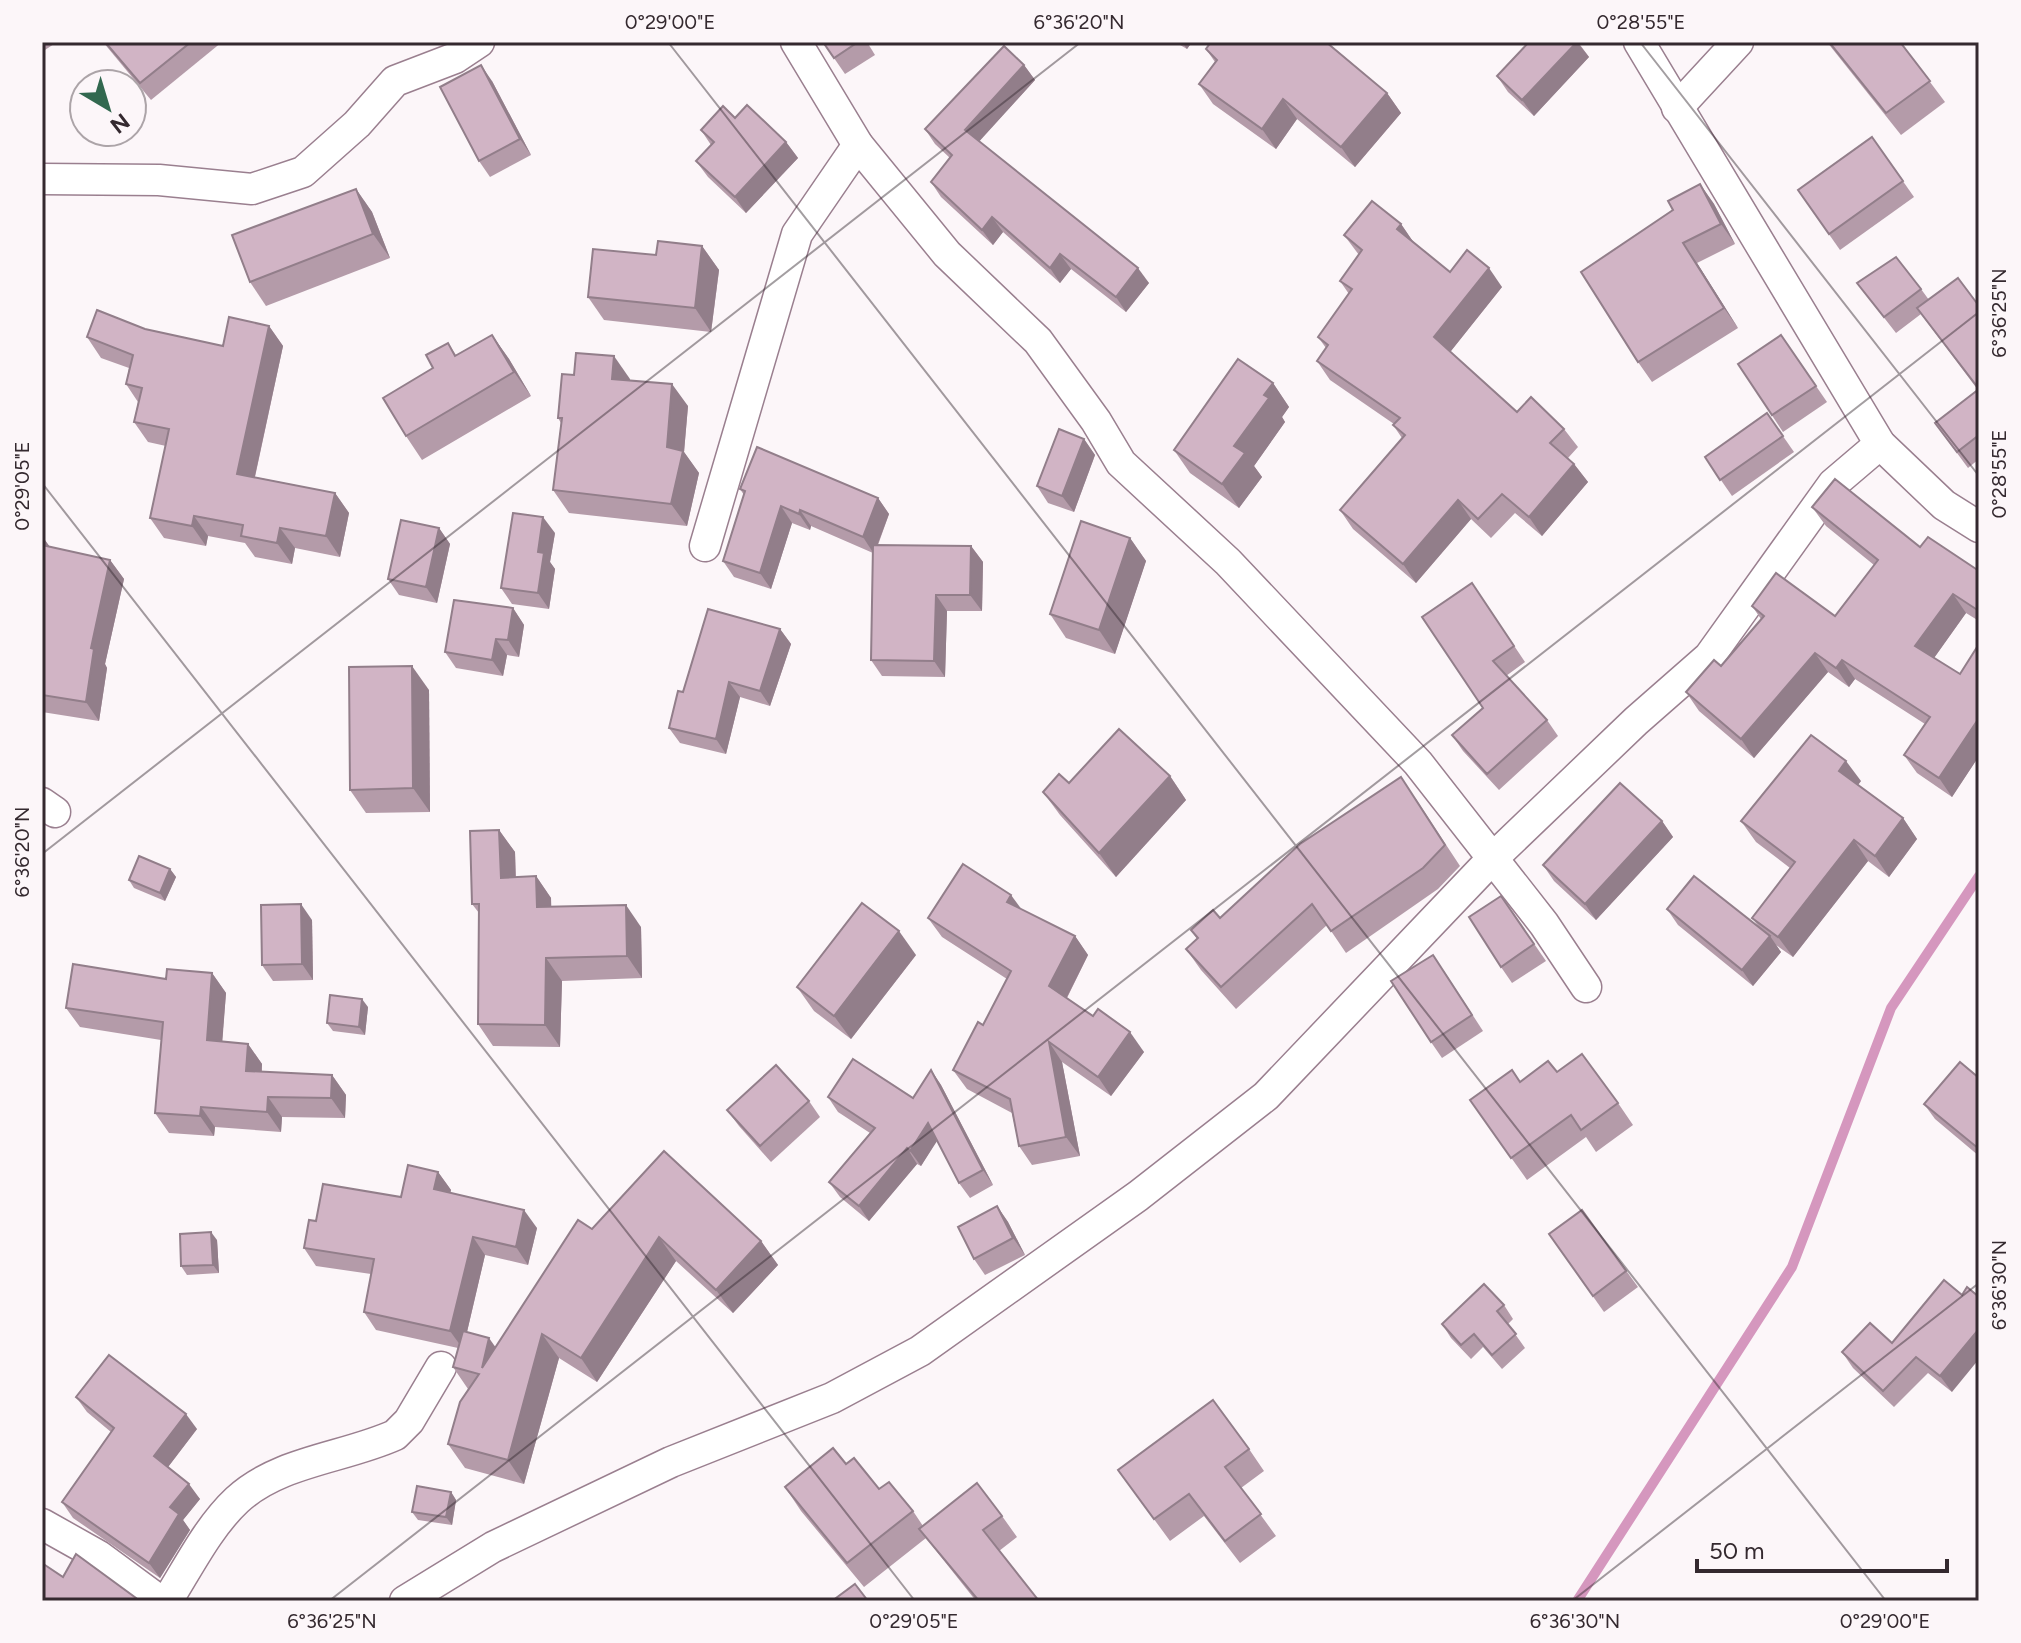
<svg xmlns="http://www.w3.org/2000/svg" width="2021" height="1643" font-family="Figtree,sans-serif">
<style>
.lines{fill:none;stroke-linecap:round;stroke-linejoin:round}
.stream{stroke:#d597be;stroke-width:10}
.minor-casing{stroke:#9a7f8f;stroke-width:33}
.minor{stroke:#fff;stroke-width:30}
.wall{fill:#b49ba9}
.shaded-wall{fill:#927e8a}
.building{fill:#d1b4c5;stroke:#927e8a;stroke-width:2}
.ticks{fill:none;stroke:#34292f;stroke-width:2;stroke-opacity:0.45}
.neatline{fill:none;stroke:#34292f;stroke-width:3}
.ticks-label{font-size:20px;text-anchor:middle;fill:#34292f}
</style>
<rect width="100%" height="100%" fill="#fcf6f9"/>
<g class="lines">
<!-- stream -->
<polyline class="stream" points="1577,1601 1792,1267 1891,1008 1979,876"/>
<!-- minor casing -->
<g class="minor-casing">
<g id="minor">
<polyline points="796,42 858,145 947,254 1038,341 1096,421 1121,463 1228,562 1418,763 1544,924 1586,987"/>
<polyline points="1639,42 1880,444 1944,505 1979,527"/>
<polyline points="1677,108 1738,42"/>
<polyline points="42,179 159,180 252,189 303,172 357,124 395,81 455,58 479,42"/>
<polyline points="705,546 797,234 858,145"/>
<polyline points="42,803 55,812"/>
<polyline points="42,1524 99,1556 160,1601"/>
<path d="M167,1601C188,1568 208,1527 237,1500C279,1461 344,1458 395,1435L409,1421L441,1367"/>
<polyline points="405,1601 493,1547 671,1462 832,1398 920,1351 1138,1196 1266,1096 1493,858 1636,721 1709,657 1833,484 1880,444"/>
</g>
</g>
<!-- minor -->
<use href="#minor" class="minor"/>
</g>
<!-- wall -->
<g class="wall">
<polygon points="42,42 57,42 42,52"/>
<polygon points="103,42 222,42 151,100"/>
<polygon points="823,42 867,42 875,55 845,74"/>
<polygon points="1175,42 1192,42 1187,49"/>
<polygon points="1523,42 1578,42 1589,57 1534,116 1508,92 1497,76 1526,45"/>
<polygon points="1827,42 1900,42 1945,102 1901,135"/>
<polygon points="1328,43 1387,93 1401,113 1355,167 1297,119 1276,149 1213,104 1199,84 1215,62 1206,49"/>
<polygon points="1024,65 1035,80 979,141 1149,283 1126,312 1071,269 1060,283 1003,232 993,245 941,197 931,182 950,158 935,144 925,129"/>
<polygon points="492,81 531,155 490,177 479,161"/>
<polygon points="701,130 786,142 798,158 746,213 708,177 696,161 711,145"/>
<polygon points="1872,137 1914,197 1840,250 1798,190"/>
<polygon points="1700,184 1714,204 1735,244 1697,263 1738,328 1652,382 1638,362 1673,210"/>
<polygon points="356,189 372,212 390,258 266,306 250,282"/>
<polygon points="1401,224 1414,243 1450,272 1502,287 1450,352 1517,412 1564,429 1578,447 1568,458 1574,464 1588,482 1542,536 1515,513 1491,538 1471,519 1416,583 1353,529 1340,510 1402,438 1393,425 1394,424 1330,380 1317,361 1326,348 1318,337 1349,294 1340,281 1359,255 1344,235"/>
<polygon points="702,246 719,270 711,332 604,320 588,297 656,255"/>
<polygon points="1857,283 1921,289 1929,300 1979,306 1979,459 1968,468 1935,423 1978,390 1921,314 1896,333"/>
<polygon points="269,326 283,346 255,477 335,493 349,513 340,557 295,548 292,564 255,557 245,543 208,536 206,546 164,538 150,518 166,446 148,442 134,422 138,402 126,384 129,368 101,358 87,337 145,329 223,346"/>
<polygon points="492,335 509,359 531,396 422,460 406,436 433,368 448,343 456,355"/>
<polygon points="1781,335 1827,402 1783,432 1738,364"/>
<polygon points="630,379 630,380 688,406 684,452 699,473 687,526 569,513 553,490 561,423 558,418"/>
<polygon points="1273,383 1289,407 1282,417 1285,422 1254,466 1262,477 1239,508 1190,473 1174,450"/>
<polygon points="1767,413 1794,452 1732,496 1705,457"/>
<polygon points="1084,439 1095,455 1074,512 1048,503 1037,486"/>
<polygon points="740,489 878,498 889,514 878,545 971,546 983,562 982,611 947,611 945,677 882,676 871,660 873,553 811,526 810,530 792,523 771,589 734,577 723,561 744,495"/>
<polygon points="1812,507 1920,547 1979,571 1979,621 1966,613 1934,658 1960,674 1979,644 1979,756 1952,797 1917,773 1904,755 1925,724 1855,679 1849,687 1828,672 1754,758 1699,711 1686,692 1721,666 1761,619 1752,606 1835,616 1874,565 1826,526"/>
<polygon points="439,528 450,544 437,603 399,595 388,579"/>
<polygon points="555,533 550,562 555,569 549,609 512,604 501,588"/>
<polygon points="42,536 50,547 110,560 124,579 105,664 107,668 99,721 42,712"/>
<polygon points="1130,538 1146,561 1115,654 1066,638 1050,614"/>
<polygon points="1472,583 1525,662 1506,676 1547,720 1558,736 1499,790 1463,751 1452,735 1483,708"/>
<polygon points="513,608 524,625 519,657 507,655 503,676 456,668 445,652"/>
<polygon points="780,629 791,644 770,706 740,697 726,754 680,743 669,728 683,692"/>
<polygon points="429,690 430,812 366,813 350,790"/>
<polygon points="1170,776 1186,800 1116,877 1060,815 1043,792 1069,783"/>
<polygon points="1861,781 1858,785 1903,818 1917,839 1889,877 1868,861 1793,957 1776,945 1781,952 1753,986 1678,925 1667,909 1759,927 1752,918 1790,868 1756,842 1741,821"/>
<polygon points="1416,799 1460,866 1438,889 1346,953 1327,925 1236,1009 1201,970 1186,949 1197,939 1191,930 1220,918"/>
<polygon points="1662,821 1673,837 1596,920 1554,881 1543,865"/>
<polygon points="499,830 515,852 516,877 536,876 551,898 551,907 641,927 642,978 562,981 560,1047 493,1046 478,1024 479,913 472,904"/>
<polygon points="170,869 176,877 165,901 134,888 129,880"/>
<polygon points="1501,896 1546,961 1512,983 1501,967"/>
<polygon points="1021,909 1075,936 1088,955 1067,998 1144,1052 1111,1096 1062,1062 1080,1156 1032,1165 1019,1146 1012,1113 967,1089 953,1070 983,1025 1007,979 942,937 928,918"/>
<polygon points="312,920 313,980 273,981 262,965"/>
<polygon points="916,955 851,1039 814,1011 797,987"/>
<polygon points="1444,971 1483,1031 1442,1058 1431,1042"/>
<polygon points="212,973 226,993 222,1041 248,1044 262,1064 262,1072 332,1075 346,1095 345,1118 282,1117 281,1132 215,1127 214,1136 169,1133 155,1113 161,1040 80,1027 66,1008 166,979"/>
<polygon points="368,1007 365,1035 333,1031 327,1023"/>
<polygon points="931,1070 941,1085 993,1185 970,1198 959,1183 937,1140 921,1166 917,1164 869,1221 840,1197 829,1182 870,1133 838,1112 828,1097 913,1098"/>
<polygon points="1979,1078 1979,1156 1935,1119 1924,1104"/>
<polygon points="1520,1082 1618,1103 1633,1125 1596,1152 1586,1137 1527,1180 1470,1100"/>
<polygon points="809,1101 820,1117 771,1162 739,1126 727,1110"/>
<polygon points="438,1172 451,1190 450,1193 537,1228 528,1265 485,1255 467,1332 496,1347 592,1229 761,1241 778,1265 733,1313 676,1261 597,1382 559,1358 524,1484 465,1468 448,1444 468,1389 453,1367 458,1348 376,1330 364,1312 371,1274 316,1266 304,1248 401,1197"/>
<polygon points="997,1206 1008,1222 1025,1255 985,1275 974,1259"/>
<polygon points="1582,1210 1638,1287 1604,1312 1549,1234"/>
<polygon points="217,1240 219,1273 187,1275 181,1266"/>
<polygon points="1944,1280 1952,1392 1928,1373 1894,1407 1853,1368 1842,1352 1892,1343"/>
<polygon points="1504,1305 1513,1319 1508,1324 1525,1348 1502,1369 1483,1347 1471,1359 1451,1338 1442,1324"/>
<polygon points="76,1397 197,1429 168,1467 200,1499 183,1520 190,1530 160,1578 73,1518 62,1502 111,1432 87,1412"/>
<polygon points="1249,1449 1264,1471 1241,1488 1276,1536 1240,1563 1204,1516 1170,1541 1118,1470"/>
<polygon points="846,1464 879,1489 913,1511 923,1526 1002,1516 1017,1537 999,1551 1039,1601 976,1601 926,1538 864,1587 801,1511 785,1487"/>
<polygon points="451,1492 456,1500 452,1525 418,1520 412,1512"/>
</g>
<!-- shaded-wall -->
<g class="shaded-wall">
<polygon points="1182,42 1192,42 1187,49"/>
<polygon points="1577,42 1589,57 1534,116 1522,100"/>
<polygon points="481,65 492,81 531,155 520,139"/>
<polygon points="1024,65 1035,80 976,145 965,130"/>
<polygon points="1387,93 1401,113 1355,167 1341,147"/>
<polygon points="1283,99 1297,119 1276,149 1262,129"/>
<polygon points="786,142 798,158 746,213 735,197"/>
<polygon points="1700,184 1714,204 1735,244 1721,224"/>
<polygon points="356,189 372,212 390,258 373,234"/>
<polygon points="992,217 1003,232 993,245 982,230"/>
<polygon points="1401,224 1414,243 1397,229"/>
<polygon points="1683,243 1697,263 1738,328 1724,308"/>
<polygon points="702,246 719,270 711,332 695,308"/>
<polygon points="1060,254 1071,269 1060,283 1050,268"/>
<polygon points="1138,268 1149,283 1126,312 1116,297"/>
<polygon points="1489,268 1502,287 1447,356 1434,337"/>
<polygon points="269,326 283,346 251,494 237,474"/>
<polygon points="492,335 509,359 531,396 514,372"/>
<polygon points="614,356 630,379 628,401 612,379"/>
<polygon points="1273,383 1289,407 1282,417 1285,422 1254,466 1262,477 1239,508 1222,484 1234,446 1264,395"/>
<polygon points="672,384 688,406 684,452 699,473 687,526 671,504 667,447"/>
<polygon points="1084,439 1095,455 1074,512 1062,496"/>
<polygon points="1574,464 1588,482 1542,536 1529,517"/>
<polygon points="335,493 349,513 340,557 326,536"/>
<polygon points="878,498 889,514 874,554 863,537"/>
<polygon points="1458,500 1471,519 1416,583 1403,564"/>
<polygon points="781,506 792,523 771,589 760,573"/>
<polygon points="800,510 811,526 810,530 799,514"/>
<polygon points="194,516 208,536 206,546 192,526"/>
<polygon points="543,517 555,533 550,562 555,569 549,609 538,593 538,552"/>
<polygon points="280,528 295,548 292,564 277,543"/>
<polygon points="439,528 450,544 437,603 426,587"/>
<polygon points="42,536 54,553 42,552"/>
<polygon points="1130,538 1146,561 1115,654 1099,630"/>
<polygon points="971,546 983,562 982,611 970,595"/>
<polygon points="110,560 124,579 105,664 107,668 99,721 86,702 91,648"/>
<polygon points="1953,594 1966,613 1929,665 1915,646"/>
<polygon points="936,595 947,611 945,677 934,661"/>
<polygon points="513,608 524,625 519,657 508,640"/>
<polygon points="780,629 791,644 770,706 760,691"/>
<polygon points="496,639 507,655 503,676 492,660"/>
<polygon points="1815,653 1828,672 1754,758 1741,739"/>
<polygon points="1842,660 1855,679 1849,687 1836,668"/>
<polygon points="412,666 429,690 430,812 413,788"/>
<polygon points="729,682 740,697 726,754 716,739"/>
<polygon points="1977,721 1979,724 1979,756 1952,797 1939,778"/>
<polygon points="1846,761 1861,781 1853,791 1839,771"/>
<polygon points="1170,776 1186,800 1116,877 1099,853"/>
<polygon points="1903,818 1917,839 1889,877 1875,856"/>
<polygon points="1662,821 1673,837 1596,920 1585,904"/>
<polygon points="499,830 515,852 516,900 501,878"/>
<polygon points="1854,840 1868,861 1793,957 1778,937"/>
<polygon points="170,869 176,877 165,901 160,893"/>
<polygon points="536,876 551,898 552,929 537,907"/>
<polygon points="1011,895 1025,914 1007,902"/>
<polygon points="301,904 312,920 313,980 302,964"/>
<polygon points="626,905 641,927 642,978 627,956"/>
<polygon points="899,931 916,955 851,1039 834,1016"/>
<polygon points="1075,936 1088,955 1063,1005 1049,986"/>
<polygon points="1770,936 1781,952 1753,986 1742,970"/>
<polygon points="546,958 562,981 560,1047 545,1025"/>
<polygon points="212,973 226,993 221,1059 207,1040"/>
<polygon points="362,999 368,1007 365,1035 359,1027"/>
<polygon points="1130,1032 1144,1052 1111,1096 1098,1077"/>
<polygon points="1049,1042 1062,1062 1080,1156 1066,1137"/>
<polygon points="248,1044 262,1064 260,1090 246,1071"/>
<polygon points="931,1070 941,1085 993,1185 983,1170"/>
<polygon points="332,1075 346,1095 345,1118 331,1098"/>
<polygon points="268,1097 282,1117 281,1132 267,1112"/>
<polygon points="201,1107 215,1127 214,1136 200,1116"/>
<polygon points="928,1123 939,1138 921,1166 910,1151"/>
<polygon points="907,1148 917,1164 869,1221 859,1206"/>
<polygon points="438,1172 451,1190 447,1207 434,1189"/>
<polygon points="997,1206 1008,1222 1025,1255 1013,1238"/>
<polygon points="524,1210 537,1228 528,1265 516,1247"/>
<polygon points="211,1232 217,1240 219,1273 213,1265"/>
<polygon points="473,1237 485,1255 463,1349 450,1331"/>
<polygon points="659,1237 676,1261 597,1382 581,1358"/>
<polygon points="761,1241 778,1265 733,1313 716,1290"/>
<polygon points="1979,1329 1979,1359 1952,1392 1940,1376"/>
<polygon points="542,1334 559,1358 524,1484 508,1460"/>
<polygon points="489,1338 506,1362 482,1368"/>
<polygon points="186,1414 197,1429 165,1471 154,1456"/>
<polygon points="189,1484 200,1499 183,1520 190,1530 160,1578 149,1563 170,1507"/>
<polygon points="451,1492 456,1500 452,1525 446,1517"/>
</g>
<!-- building -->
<g class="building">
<polygon points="105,42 191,42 140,83"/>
<polygon points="823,42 858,42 834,58"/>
<polygon points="1211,42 1326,42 1387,93 1341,147 1283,99 1262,129 1199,84 1217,60 1206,49"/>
<polygon points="1529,42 1577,42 1522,100 1497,76"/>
<polygon points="1829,42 1900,42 1930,81 1886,113"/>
<polygon points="1004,46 1024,65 965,130 1138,268 1116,297 1060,254 1050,268 992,217 982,230 931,182 952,155 925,129"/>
<polygon points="481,65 520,139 479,161 440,87"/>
<polygon points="747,105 786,142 735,197 696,161 714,142 701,130 723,106 735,118"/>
<polygon points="1872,137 1903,181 1829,234 1798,190"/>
<polygon points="1700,184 1721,224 1683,243 1724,308 1638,362 1581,272 1673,210 1668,201"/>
<polygon points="356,189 373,234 250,282 232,235"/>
<polygon points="1372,201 1401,224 1397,229 1450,272 1467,250 1489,268 1434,337 1517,412 1531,397 1564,429 1550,443 1574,464 1529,517 1502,494 1478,519 1458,500 1403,564 1340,510 1405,435 1393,425 1400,418 1317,361 1328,345 1318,337 1352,289 1340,281 1362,250 1344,235"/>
<polygon points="658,241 702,246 695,308 588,297 593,249 656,255"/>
<polygon points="1896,257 1921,289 1884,317 1857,283"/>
<polygon points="1958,278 1979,306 1979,389 1917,308"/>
<polygon points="97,310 145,329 223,346 229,317 269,326 237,474 335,493 326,536 280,528 277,543 241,536 243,525 194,516 192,526 150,518 169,429 134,422 142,388 126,384 133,355 87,337"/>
<polygon points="492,335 514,372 406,436 383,398 433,368 426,355 448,343 455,356"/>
<polygon points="1781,335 1816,386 1772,415 1738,364"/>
<polygon points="576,353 614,356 612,379 672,384 667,447 683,451 671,504 553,490 562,418 558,418 562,374 574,375"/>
<polygon points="1238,359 1273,383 1264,395 1269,398 1234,446 1245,453 1222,484 1174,450"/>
<polygon points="1979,389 1979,435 1957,452 1935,423"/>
<polygon points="1767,413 1783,436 1720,480 1705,457"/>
<polygon points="1059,429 1084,439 1062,496 1037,486"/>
<polygon points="757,447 878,498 863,537 800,510 799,514 781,506 760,573 723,561 745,491 740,489"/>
<polygon points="1835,479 1920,547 1928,537 1979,571 1979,611 1953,594 1915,646 1960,674 1979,644 1979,722 1977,721 1939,778 1904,755 1930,717 1842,660 1836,668 1815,653 1741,739 1686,692 1714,660 1721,666 1764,616 1752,606 1776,573 1835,616 1878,560 1812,507"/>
<polygon points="513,513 543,517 538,552 544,553 538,593 501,588"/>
<polygon points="401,520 439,528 426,587 388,579"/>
<polygon points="1081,521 1130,538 1099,630 1050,614"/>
<polygon points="42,545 110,560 91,648 94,649 86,702 42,695"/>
<polygon points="873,545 971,546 970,595 936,595 934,661 871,660"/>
<polygon points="1472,583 1514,646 1493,661 1547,720 1487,774 1452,735 1483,708 1422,617"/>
<polygon points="454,600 513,608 508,640 496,639 492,660 445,652"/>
<polygon points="708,609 780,629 760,691 729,682 716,739 669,728 678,691 683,692"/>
<polygon points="412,666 413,788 350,790 349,667"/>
<polygon points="1119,729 1170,776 1099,853 1043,792 1059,774 1069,783"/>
<polygon points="1811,735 1846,761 1839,771 1903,818 1875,856 1854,840 1778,937 1752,918 1795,862 1741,821"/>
<polygon points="1401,777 1445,845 1423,868 1331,931 1312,904 1221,987 1186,949 1198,938 1191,930 1213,910 1220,918 1300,844"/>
<polygon points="1620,783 1662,821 1585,904 1543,865"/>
<polygon points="499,830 501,878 536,876 537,907 626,905 627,956 546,958 545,1025 478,1024 479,904 472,904 470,831"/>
<polygon points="139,856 170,869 160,893 129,880"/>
<polygon points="963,864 1011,895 1007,902 1075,936 1049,986 1093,1016 1098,1009 1130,1032 1098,1077 1049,1042 1066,1137 1019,1146 1010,1099 953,1070 978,1022 983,1025 1011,971 928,918"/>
<polygon points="1694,876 1770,936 1742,970 1667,909"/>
<polygon points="1501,896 1534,944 1501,967 1469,917"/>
<polygon points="862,903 899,931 834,1016 797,987"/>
<polygon points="301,904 302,964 262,965 261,905"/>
<polygon points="1433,955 1472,1015 1431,1042 1391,981"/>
<polygon points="73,964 166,979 167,969 212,973 207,1040 248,1044 246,1071 332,1075 331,1098 268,1097 267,1112 201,1107 200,1116 155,1113 163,1022 66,1008"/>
<polygon points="330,995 362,999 359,1027 327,1023"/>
<polygon points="1582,1054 1618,1103 1581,1130 1571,1115 1511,1158 1470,1100 1512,1070 1520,1082 1548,1061 1557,1072"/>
<polygon points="853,1059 913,1098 931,1070 983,1170 959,1183 928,1123 910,1151 907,1148 859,1206 829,1182 875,1128 828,1097"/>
<polygon points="1960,1062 1979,1078 1979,1149 1924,1104"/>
<polygon points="776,1065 809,1101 760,1146 727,1110"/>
<polygon points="664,1151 761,1241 716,1290 659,1237 581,1358 542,1334 508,1460 448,1444 460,1402 479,1374 453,1367 463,1331 489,1338 482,1368 578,1220 592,1229"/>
<polygon points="408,1165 438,1172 434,1189 524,1210 516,1247 473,1237 450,1331 364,1312 374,1259 304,1248 309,1220 316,1221 323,1184 401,1197"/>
<polygon points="997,1206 1013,1238 974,1259 958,1227"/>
<polygon points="1582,1210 1626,1271 1593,1296 1549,1234"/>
<polygon points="211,1232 213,1265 181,1266 180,1234"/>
<polygon points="1944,1280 1962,1295 1967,1287 1979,1297 1979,1329 1940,1376 1916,1357 1883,1391 1842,1352 1870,1323 1892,1343"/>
<polygon points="1484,1284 1504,1305 1497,1311 1516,1334 1492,1355 1474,1334 1461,1345 1442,1324"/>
<polygon points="109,1355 186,1414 154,1456 189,1484 170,1507 179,1514 149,1563 62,1502 114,1428 76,1397"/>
<polygon points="1213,1400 1249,1449 1225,1467 1261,1514 1225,1541 1189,1494 1154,1519 1118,1470"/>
<polygon points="833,1448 846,1464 854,1458 879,1489 889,1482 913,1511 847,1563 785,1487"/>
<polygon points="977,1483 1002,1516 983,1530 1039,1601 979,1601 919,1529"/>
<polygon points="417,1486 451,1492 446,1517 412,1512"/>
<polygon points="76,1554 136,1598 134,1601 42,1601 42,1563 63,1577"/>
<polygon points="855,1584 868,1601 832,1601"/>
</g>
<!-- ticks -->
<path class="ticks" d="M668,42L1886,1601M1640,42L1979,476M42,483L915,1601M42,854L1081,42M329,1601L1979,312M1572,1601L1979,1283"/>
<!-- border -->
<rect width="2021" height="1643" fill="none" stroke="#fcf6f9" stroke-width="88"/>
<!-- north arrow -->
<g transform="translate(108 108) rotate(142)"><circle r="38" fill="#fcf6f9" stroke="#aca4a8" stroke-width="2"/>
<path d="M0-6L14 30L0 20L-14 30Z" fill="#32684f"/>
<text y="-12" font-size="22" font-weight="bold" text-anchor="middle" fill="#34292f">N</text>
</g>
<!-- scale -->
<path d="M1697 1559v12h250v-12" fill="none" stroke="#34292f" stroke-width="4"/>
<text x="1709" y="1559" font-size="24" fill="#34292f" stroke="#fcf6f9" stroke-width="6" paint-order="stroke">50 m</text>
<rect x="44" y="44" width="1933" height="1555" class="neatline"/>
<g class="ticks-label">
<text x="670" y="29">0°29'00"E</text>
<text x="1079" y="29">6°36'20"N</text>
<text x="1641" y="29">0°28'55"E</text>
<text transform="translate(1999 313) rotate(-90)" y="7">6°36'25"N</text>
<text transform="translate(1999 474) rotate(-90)" y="7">0°28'55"E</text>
<text transform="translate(22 486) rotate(-90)" y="7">0°29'05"E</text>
<text transform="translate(22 852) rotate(-90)" y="7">6°36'20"N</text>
<text transform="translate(1999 1285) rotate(-90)" y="7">6°36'30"N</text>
<text x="332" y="1628">6°36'25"N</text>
<text x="914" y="1628">0°29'05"E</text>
<text x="1575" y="1628">6°36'30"N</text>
<text x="1885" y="1628">0°29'00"E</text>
</g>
</svg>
